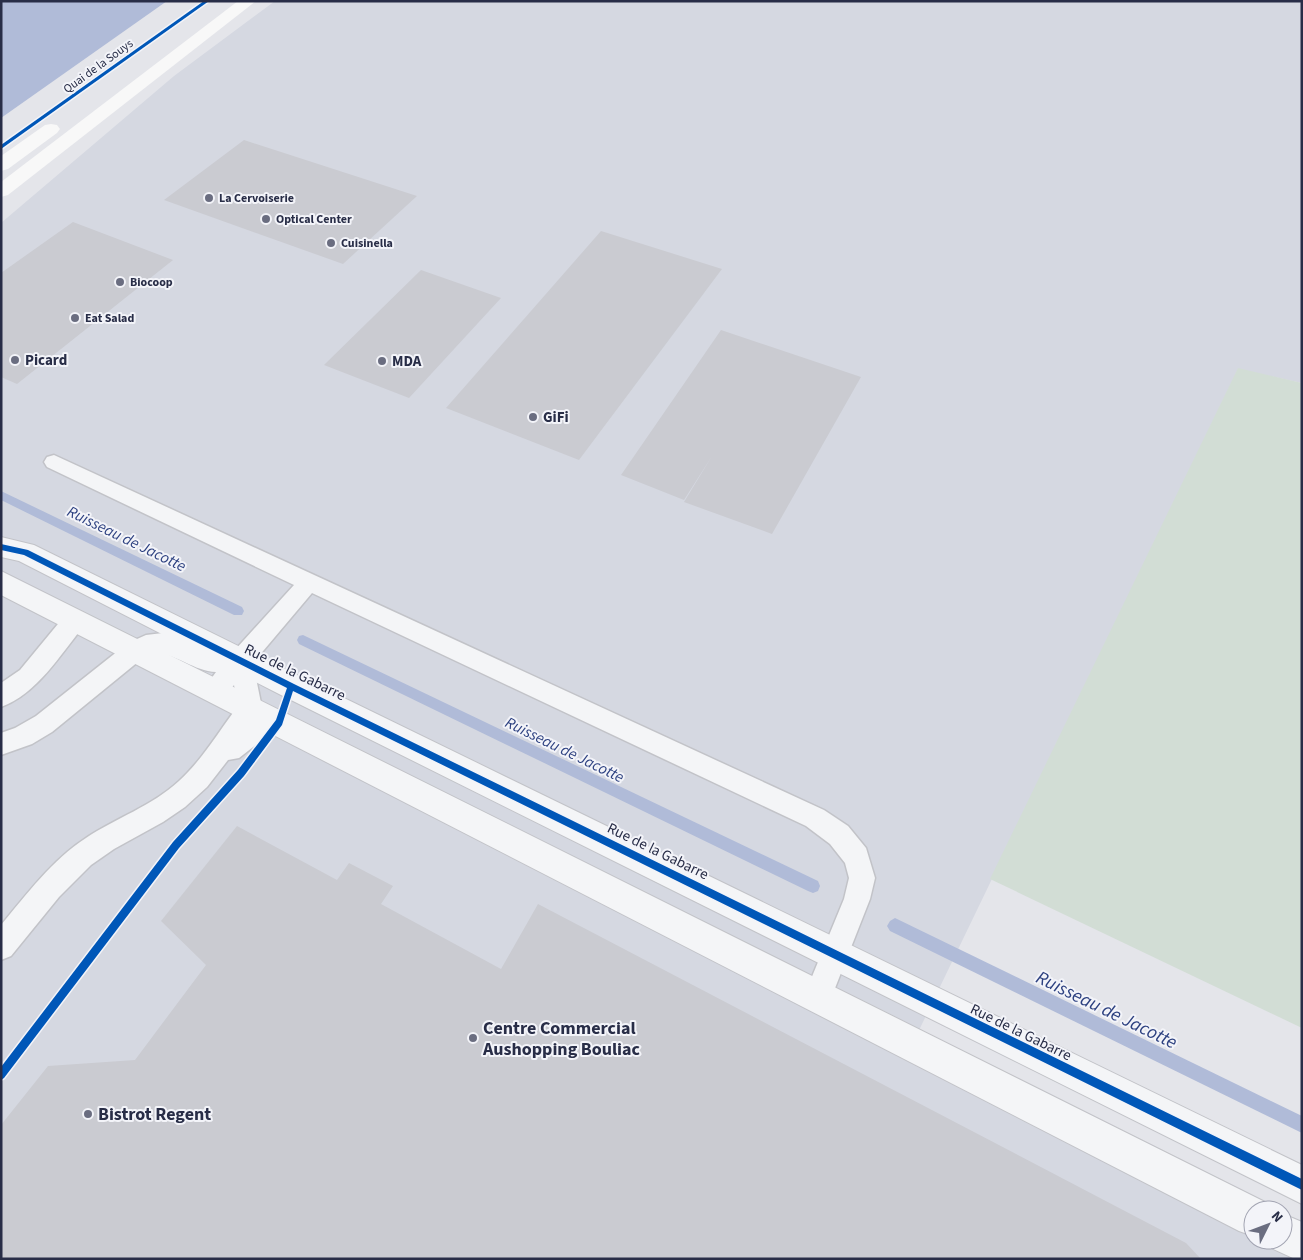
<svg xmlns="http://www.w3.org/2000/svg" width="1303" height="1260" font-family="'Source Sans 3',sans-serif">
<style>
.built{fill:#d5d8e1}
.green{fill:#d2ddd5}
.water{fill:#b0bbd8}
.lines{fill:none;stroke-linecap:round;stroke-linejoin:round}
.stream{fill:#b0bbd8;fill-rule:evenodd}
.building{fill:#cacbd1}
.service-casing{stroke:#c2c3c8;stroke-width:3}
.minor-casing{stroke:#c2c3c8;stroke-width:2}
.service{fill:#f4f5f7;fill-rule:evenodd}
.minor{fill:#f4f5f7;fill-rule:evenodd}
.secondary{fill:#f8f8f8;fill-rule:evenodd}
.cycleway-casing{stroke:#f3f4f9;stroke-width:3}
.cycleway{fill:#0057b8;fill-rule:evenodd}
.poi-dot{fill:#6a6d80;stroke:#f3f4f9;stroke-width:2}
.labels{text-anchor:middle;stroke-width:4;stroke-linejoin:round;paint-order:stroke}
.far-street-label{font-size:12px;fill:#282d47;stroke:#f3f4f9}
.far-poi-label{font-size:12px;font-weight:bold;fill:#282d47;stroke:#f3f4f9;text-anchor:start}
.poi-label{font-size:15px;font-weight:bold;fill:#282d47;stroke:#f3f4f9;text-anchor:start}
.street-label{font-size:15px;fill:#282d47;stroke:#f3f4f9}
.water-label{font-size:16px;font-style:italic;fill:#2d4180;stroke:#f3f4f9}
.near-poi-label{font-size:18px;font-weight:bold;fill:#282d47;stroke:#f3f4f9;text-anchor:start}
.near-water-label{font-size:19px;font-style:italic;fill:#2d4180;stroke:#f3f4f9}
</style>
<rect width="100%" height="100%" fill="#e4e5ea"/>
<!-- built -->
<polygon class="built" points="275,1 1302,1 1302,383 1238,369 909,1051 1253,1238 1253,1240 1258,1240 1292,1259 1,1259 1,223 174,76"/>
<!-- green -->
<polygon class="green" points="1238,368 1302,383 1302,1028 990,879"/>
<!-- water -->
<polygon class="water" points="1,1 167,1 1,118"/>
<g class="lines">
<!-- stream -->
<g class="stream">
<polygon points="1,491 242,607 244,611 242,615 234,615 1,500"/>
<polygon points="303,635 818,881 820,886 818,891 813,893 808,891 299,644 297,640 299,636"/>
<polygon points="895,918 1302,1116 1302,1133 890,931 887,926 890,921"/>
</g>
</g>
<!-- building -->
<g class="building">
<polygon points="244,140 417,196 343,264 164,200"/>
<polygon points="73,222 173,260 17,384 1,377 1,273"/>
<polygon points="601,231 722,269 579,460 446,408"/>
<polygon points="421,270 501,298 409,398 324,365"/>
<polygon points="721,330 861,377 772,534 684,502 712,456 684,500 621,475"/>
<polygon points="237,826 337,880 349,863 393,886 381,904 501,969 538,904 1186,1243 1201,1259 1,1259 1,1125 48,1066 135,1060 206,965 161,921"/>
</g>
<g class="lines">
<!-- service casing -->
<g class="service-casing">
<g id="service">
<path d="M54,455L824,810L848,826L866,848L875,878L870,899L828,1006L818,1010L808,1006L804,996L844,899L849,878L845,863L830,844L806,826L312,593L253,663L262,708L257,718L279,711L287,714L291,722L287,730L267,736L239,758L228,760L207,787L185,807L163,822L114,849L91,865L59,897L11,956L1,960V925C27,894 52,860 86,838C116,818 152,806 179,781C203,759 219,731 238,706L234,685C225,696 222,703 207,697L203,690L216,672C189,671 167,644 144,657L52,732L32,744L1,755V733L15,728L36,716L128,643L146,635L163,633L209,652L234,651L294,585L47,467L44,462L47,457Z"/>
<path d="M75,611L83,613L86,620L83,627C60,655 37,694 1,707V683L20,670L67,613Z"/>
</g>
</g>
<!-- minor casing -->
<g class="minor-casing">
<g id="minor">
<polygon points="1,537 34,545 301,677 1302,1165 1302,1204 281,695 19,561 1,557"/>
<polygon points="1,571 1267,1203 1269,1210 1253,1210 1253,1236 1239,1231 1,595"/>
<polygon points="1283,1214 1302,1222 1302,1259 1295,1259 1269,1247 1266,1240 1283,1240"/>
</g>
</g>
<!-- service -->
<use href="#service" class="service"/>
<!-- minor -->
<use href="#minor" class="minor"/>
<!-- secondary -->
<g class="secondary">
<polygon points="238,1 256,1 8,195 1,197 1,182"/>
<polygon points="51,124 57,125 60,129 57,133 8,169 1,171 1,156 45,125"/>
</g>
<!-- cycleway casing -->
<g class="cycleway-casing">
<g id="cycleway">
<polygon points="204,1 209,1 1,149 1,145"/>
<polygon points="1,544 28,550 294,684 1302,1179 1302,1190 293,691 282,725 244,776 179,848 4,1078 1,1080 1,1067 173,842 238,770 276,720 287,688 24,555 1,550"/>
</g>
</g>
<!-- cycleway -->
<use href="#cycleway" class="cycleway"/>
</g>
<!-- markers -->
<g class="poi-dot">
<circle cx="209" cy="198" r="5"/>
<circle cx="266" cy="219" r="5"/>
<circle cx="331" cy="243" r="5"/>
<circle cx="120" cy="282" r="5"/>
<circle cx="75" cy="318" r="5"/>
<circle cx="15" cy="360" r="5"/>
<circle cx="382" cy="361" r="5"/>
<circle cx="533" cy="417" r="5"/>
<circle cx="473" cy="1038" r="5"/>
<circle cx="88" cy="1114" r="5"/>
</g>
<g class="labels">
<!-- far-street labels -->
<g class="far-street-label">
<text transform="translate(98 66) rotate(-36)" y="4">Quai de la Souys</text>
</g>
<!-- far-poi labels -->
<g class="far-poi-label">
<text x="219" y="202">La Cervoiserie</text>
<text x="276" y="223">Optical Center</text>
<text x="341" y="247">Cuisinella</text>
<text x="130" y="286">Biocoop</text>
<text x="85" y="322">Eat Salad</text>
</g>
<!-- poi labels -->
<g class="poi-label">
<text x="25" y="365">Picard</text>
<text x="392" y="366">MDA</text>
<text x="543" y="422">GiFi</text>
</g>
<!-- street labels -->
<g class="street-label">
<text transform="translate(295 672) rotate(26)" y="5">Rue de la Gabarre</text>
<text transform="translate(658 851) rotate(26)" y="5">Rue de la Gabarre</text>
<text transform="translate(1021 1032) rotate(26)" y="5">Rue de la Gabarre</text>
</g>
<!-- water labels -->
<g class="water-label">
<text transform="translate(127 538) rotate(26)" y="6">Ruisseau de Jacotte</text>
<text transform="translate(565 749) rotate(26)" y="6">Ruisseau de Jacotte</text>
</g>
<!-- near-poi labels -->
<g class="near-poi-label">
<text x="483" y="1034">Centre Commercial<tspan x="483" dy="21">Aushopping Bouliac</tspan></text>
<text x="98" y="1120">Bistrot Regent</text>
</g>
<!-- near-water labels -->
<g class="near-water-label">
<text transform="translate(1107 1009) rotate(26)" y="7">Ruisseau de Jacotte</text>
</g>
</g>
<!-- border -->
<rect width="1303" height="1260" fill="none" stroke="#282d47" stroke-width="5"/>
<!-- north arrow -->
<g transform="translate(1268 1225) rotate(48)"><circle r="24" fill="#f3f4f9" stroke="#a2a4b2"/>
<path d="M0-4L9 19L0 12L-9 19Z" fill="#6a6d80"/>
<text y="-8" font-size="14" font-weight="bold" text-anchor="middle" fill="#282d47">N</text>
</g>
</svg>
